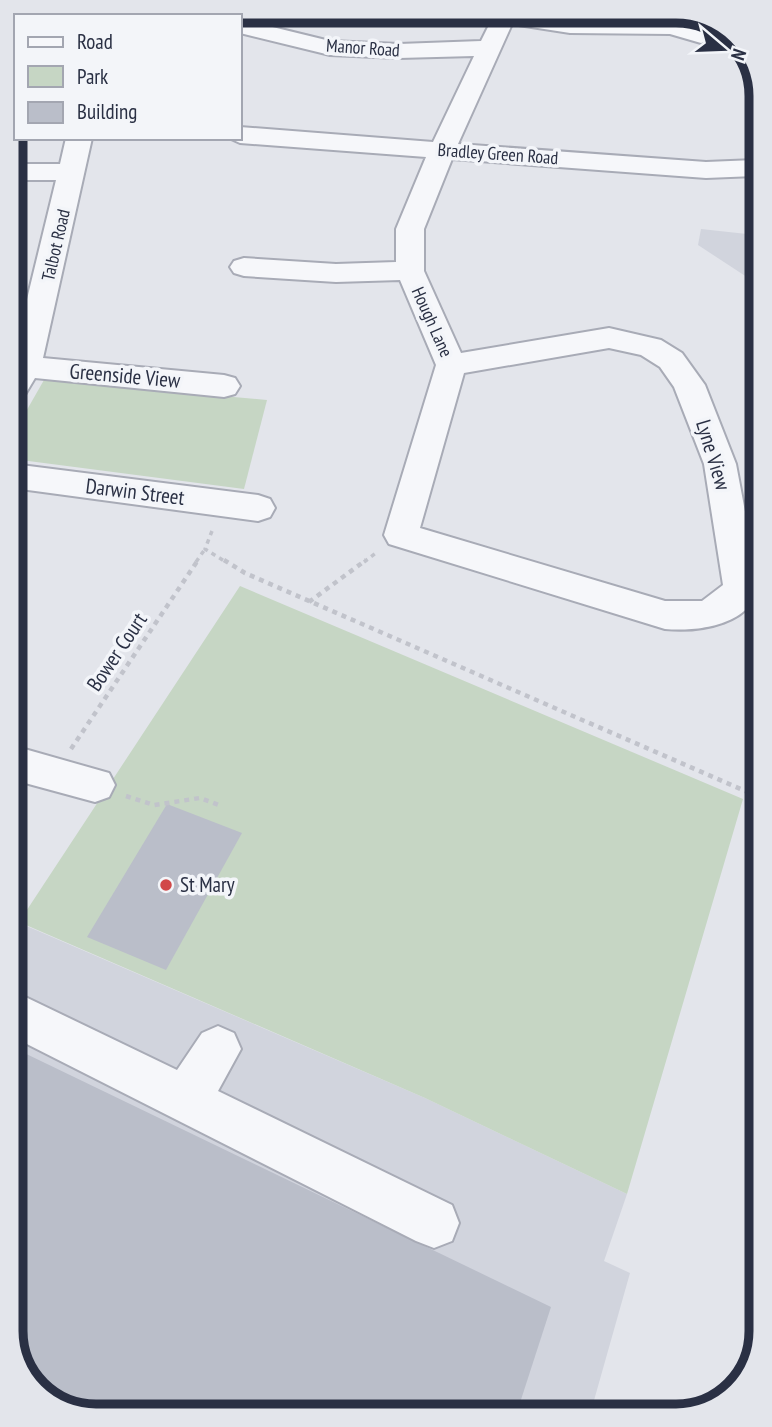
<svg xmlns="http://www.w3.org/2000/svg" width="772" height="1427" font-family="'PT Sans Narrow',sans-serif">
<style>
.built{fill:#d1d4dd}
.green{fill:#c6d6c4}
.building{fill:#babec9}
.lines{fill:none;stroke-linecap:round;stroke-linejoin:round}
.minor-casing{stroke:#a8abb6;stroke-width:4}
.path-far1{stroke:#c1c3cb;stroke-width:3.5;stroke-dasharray:4.5 4.5;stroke-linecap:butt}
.path{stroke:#c1c3cb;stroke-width:4.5;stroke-dasharray:5 5;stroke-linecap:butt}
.minor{fill:#f6f7fa;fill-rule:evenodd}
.poi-dot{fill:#d14849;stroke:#f3f5f9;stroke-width:2.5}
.labels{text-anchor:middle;stroke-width:7;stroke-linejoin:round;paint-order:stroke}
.far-street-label{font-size:18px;fill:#2a3044;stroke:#f3f5f9}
.street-label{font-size:21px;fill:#2a3044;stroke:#f3f5f9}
.poi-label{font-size:21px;fill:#2a3044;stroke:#f3f5f9;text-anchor:start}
.rim{fill:none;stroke:#2a3044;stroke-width:9}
</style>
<rect width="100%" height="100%" fill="#e3e5eb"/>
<!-- built -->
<g class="built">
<polygon points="701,229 756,235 756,283 698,245"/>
<polygon points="15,921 425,1098 627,1194 604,1261 630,1273 591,1411 89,1416 44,1399 17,1364"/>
</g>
<!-- green -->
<g class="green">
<polygon points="44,380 267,400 244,489 13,459 12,436"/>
<polygon points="240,586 743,799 627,1194 425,1098 19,922"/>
</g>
<!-- building -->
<g class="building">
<polygon points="167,804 242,833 166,970 87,937"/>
<polygon points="16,1049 551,1307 517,1412 89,1416 44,1399 17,1364"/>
</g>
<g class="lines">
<!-- minor casing -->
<g class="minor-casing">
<g id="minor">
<polygon points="95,11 108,11 109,16 85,16"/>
<path d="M496,11H518L570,19L672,20L709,31L713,36L709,41L701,43L670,34L570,33L512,24L458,144L706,162L755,160V176L706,178L452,159L424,229V271L461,353L609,328L661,340L682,353L705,385L736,464L758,580C758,625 698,632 665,629L389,544L384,535L436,365L400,280L336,282L244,276L234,273L230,267L234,261L244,258L336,264L396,262V229L426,157L240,143L229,138H240V127L433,142L474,56L399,58L330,55L240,33V19L330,41L399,44L481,41ZM609,348L641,355L660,367L674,387L704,464L723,585L702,601H665L420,528L464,373Z"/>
<polygon points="66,138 92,138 43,358 224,375 235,378 240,386 235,394 224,397 35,378 23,398 12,401 12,361 56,180 11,180 11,164 60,164"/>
<polygon points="13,464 258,495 270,499 275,508 270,517 258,521 13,488"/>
<polygon points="14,746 109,773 115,785 109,797 95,802 14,780"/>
<polygon points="15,992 177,1070 202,1033 218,1026 234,1033 241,1049 218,1091 452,1205 459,1223 452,1241 434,1248 416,1241 15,1038"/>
</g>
</g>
<!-- path-far1 -->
<g class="path-far1">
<polyline points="212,531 205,549 226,562"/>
<polyline points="196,562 205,549"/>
<polyline points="364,562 377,552"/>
</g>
<!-- path -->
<g class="path">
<polyline points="224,560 245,573 759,797"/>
<polyline points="309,602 366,560"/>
<polyline points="71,749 198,560"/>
<polyline points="126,796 154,805 200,798 219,805"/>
</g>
<!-- minor -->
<use href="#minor" class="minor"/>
</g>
<!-- markers -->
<circle class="poi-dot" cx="166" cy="885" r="7"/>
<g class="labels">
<!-- far-street labels -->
<g class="far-street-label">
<text transform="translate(363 48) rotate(4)" y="6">Manor Road</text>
<text transform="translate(498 154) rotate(4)" y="6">Bradley Green Road</text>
<text transform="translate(56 245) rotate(-77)" y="6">Talbot Road</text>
<text transform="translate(432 322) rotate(66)" y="6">Hough Lane</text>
</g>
<!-- street labels -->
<g class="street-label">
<text transform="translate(125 376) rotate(5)" y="7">Greenside View</text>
<text transform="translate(713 455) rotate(73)" y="7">Lyne View</text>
<text transform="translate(135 492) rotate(7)" y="7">Darwin Street</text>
<text transform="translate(117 652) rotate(-56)" y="7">Bower Court</text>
</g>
<!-- poi labels -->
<g class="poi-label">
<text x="180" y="892">St Mary</text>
</g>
</g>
<!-- crop -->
<path d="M0 0H772V1427H0ZM96 23H676A73 73 0 0 1 749 96V1331A73 73 0 0 1 676 1404H96A73 73 0 0 1 23 1331V96A73 73 0 0 1 96 23Z" fill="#e3e5eb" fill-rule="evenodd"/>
<path class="rim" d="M96 23H676A73 73 0 0 1 749 96V1331A73 73 0 0 1 676 1404H96A73 73 0 0 1 23 1331V96A73 73 0 0 1 96 23Z"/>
<!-- legend -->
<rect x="14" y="14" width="228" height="126" fill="#f3f5f9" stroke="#a3a6b1" stroke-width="2"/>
<rect x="28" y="37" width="35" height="10" fill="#f6f7fa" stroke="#a3a6b1" stroke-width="2"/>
<text x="77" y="49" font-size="21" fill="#2a3044">Road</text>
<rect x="28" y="66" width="35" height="21" fill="#c6d6c4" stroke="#a3a6b1" stroke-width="2"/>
<text x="77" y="84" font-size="21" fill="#2a3044">Park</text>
<rect x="28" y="102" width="35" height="21" fill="#babec9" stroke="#a3a6b1" stroke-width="2"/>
<text x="77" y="119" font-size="21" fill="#2a3044">Building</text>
<!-- north arrow -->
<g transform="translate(723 49) rotate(109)" stroke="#f3f5f9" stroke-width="5" paint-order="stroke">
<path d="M0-5L12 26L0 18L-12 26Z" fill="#2a3044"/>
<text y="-10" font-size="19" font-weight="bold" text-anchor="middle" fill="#2a3044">N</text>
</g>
</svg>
